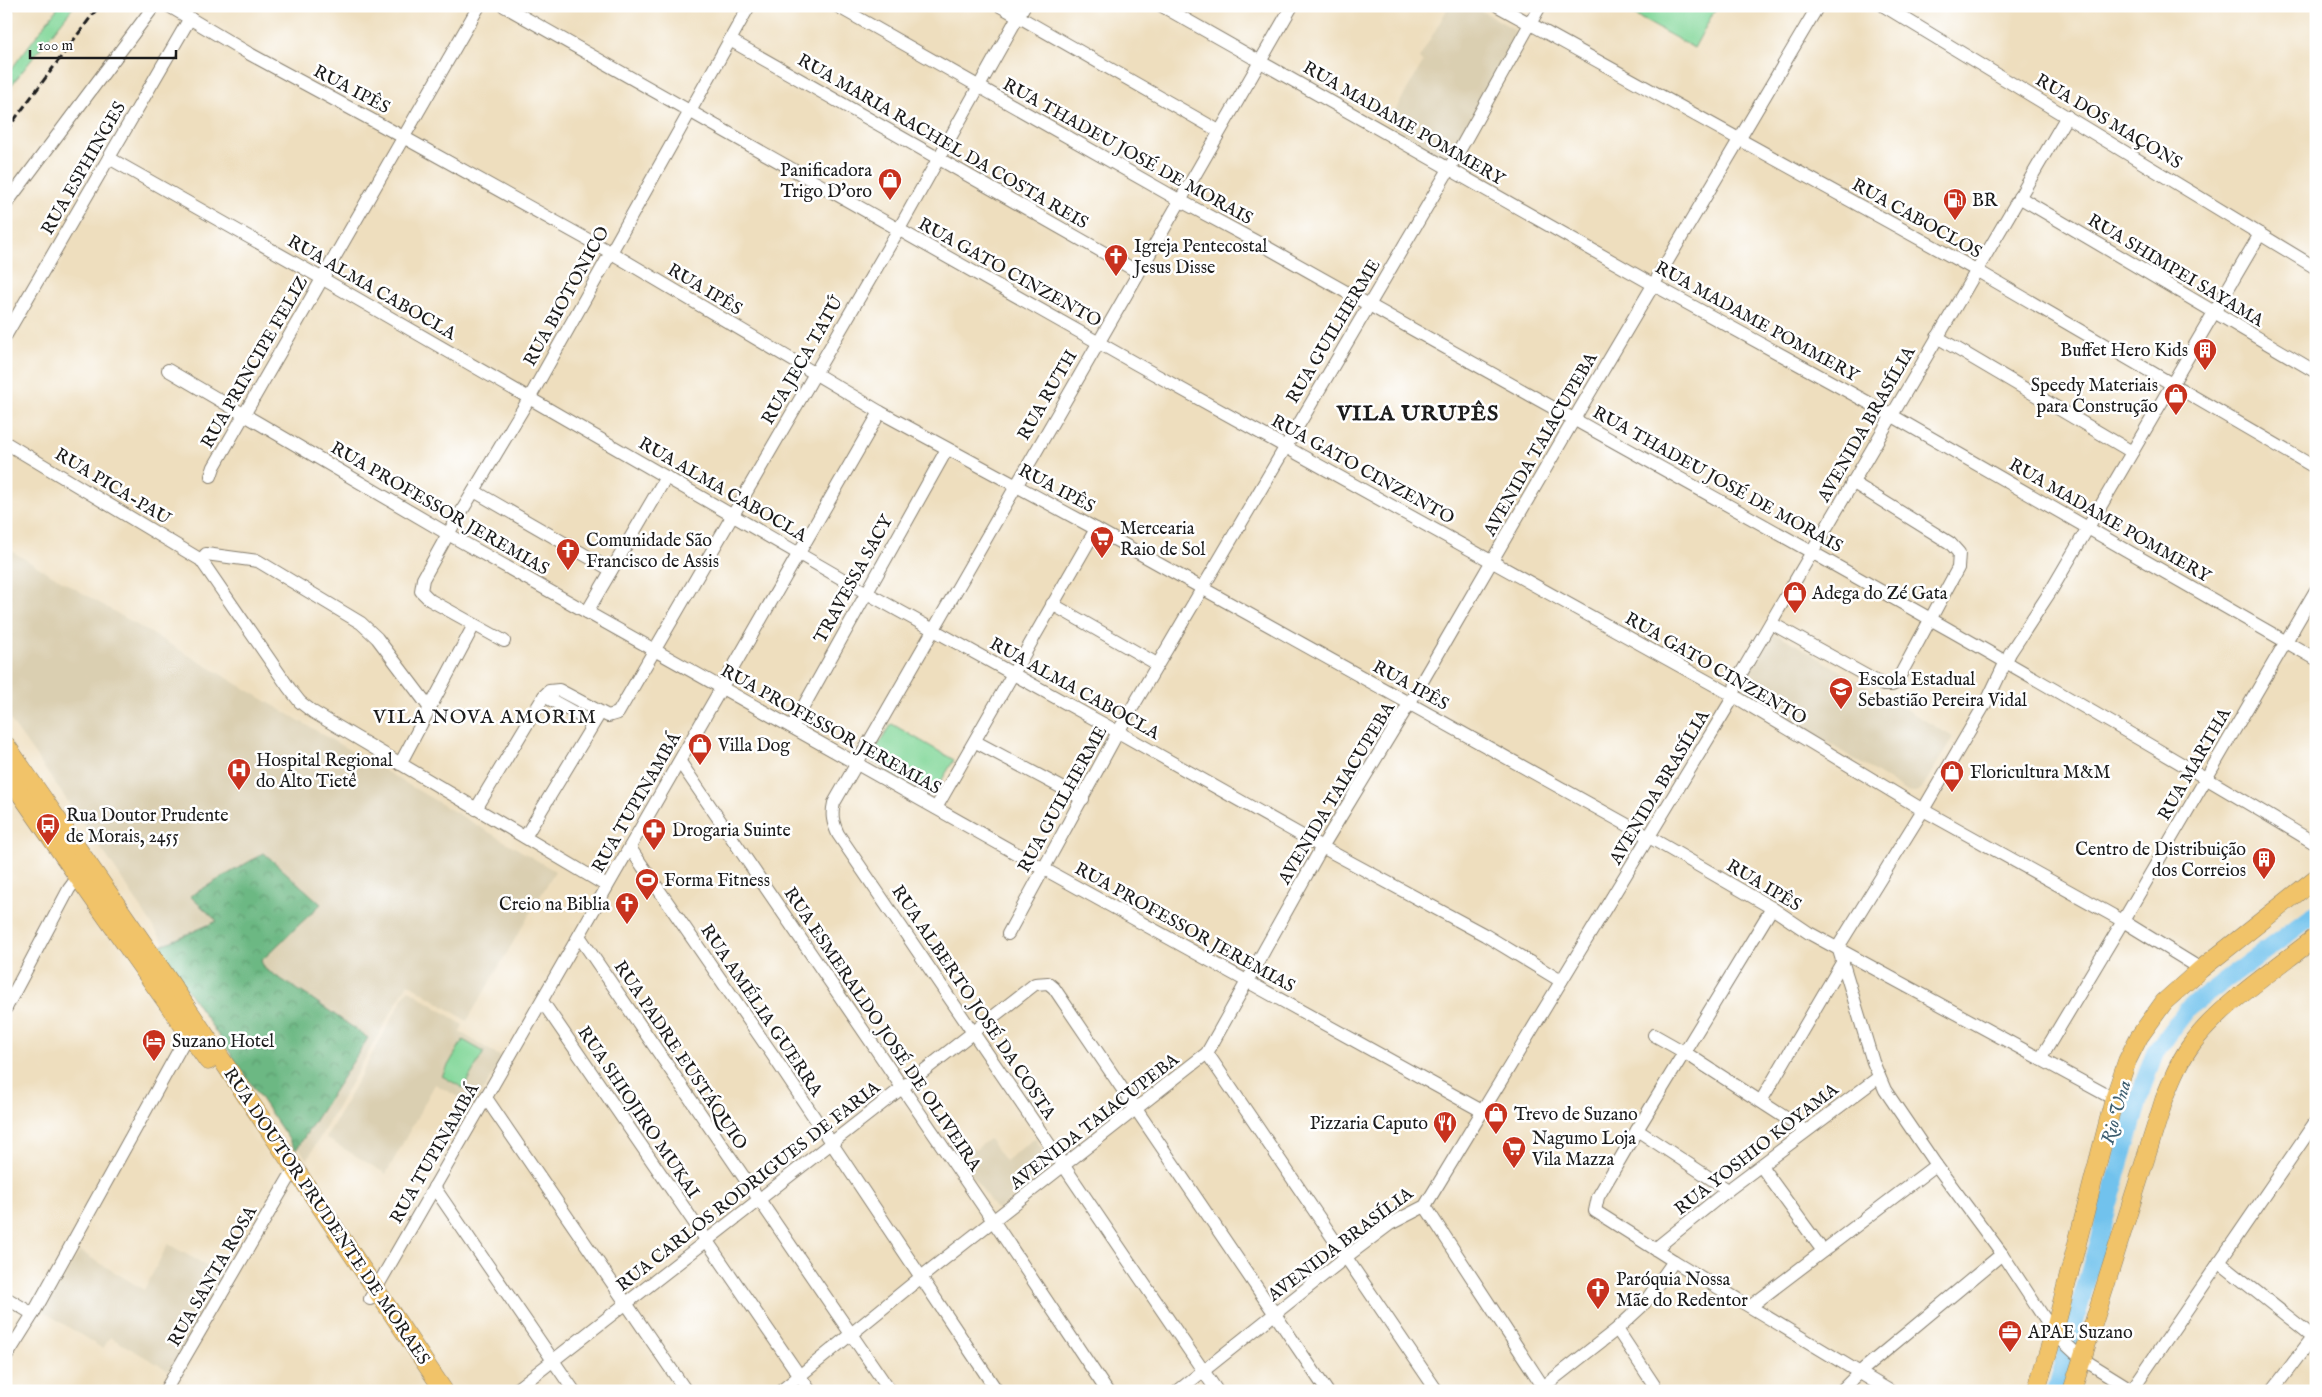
<svg xmlns="http://www.w3.org/2000/svg" width="2322" height="1397" font-family="'IM FELL English',serif">
<style>
.built{fill:#dacfb1}
.forest{fill:url(#forest-crowns);stroke:#446a50}
.park{fill:#85d89b;stroke:#507a5c}
.lines{fill:none;stroke-linecap:round;stroke-linejoin:round}
.river{stroke:#71c2ed;stroke-width:18}
.minor-casing{stroke:#857d6d;stroke-width:14}
.highway-casing{stroke:#857d6d;stroke-width:19}
.minor{stroke:#fff;stroke-width:12}
.highway{stroke:#f1c369;stroke-width:18}
.rail{stroke:#1c1c1c;stroke-width:3;stroke-dasharray:8 4;stroke-linecap:butt}
.labels{text-anchor:middle;stroke-width:5;stroke-linejoin:round;paint-order:stroke}
.street-label{font-size:18px;fill:#1c1c1c;stroke:#fff}
.poi-label{font-size:18px;fill:#1c1c1c;stroke:#fff;text-anchor:start}
.water-label{font-size:19px;font-style:italic;fill:#3e5e70;stroke:#fff}
.quarter-label{font-size:20px;letter-spacing:1px;fill:#1c1c1c;stroke:#fff}
.district-label{font-size:22px;font-weight:bold;letter-spacing:1px;fill:#1c1c1c;stroke:#fff}
</style>
<defs>
<pattern id="forest-crowns" width="20" height="18" patternUnits="userSpaceOnUse" patternTransform="scale(1.25)"><rect width="20" height="18" fill="#6cb883"/><path d="M2 6a3 3 0 1 1 6 0M12 15a3 3 0 1 1 6 0" fill="none" stroke="#58956a"/></pattern>
</defs>
<rect width="100%" height="100%" fill="#fff"/>
<filter id="ink" filterUnits="userSpaceOnUse"><feTurbulence type="fractalNoise" baseFrequency=".02" numOctaves="2"/><feDisplacementMap in="SourceGraphic" scale="10" xChannelSelector="R" yChannelSelector="G"/><feConvolveMatrix kernelMatrix="1 2 1 2 8 2 1 2 1" color-interpolation-filters="sRGB"/></filter>
<filter id="wash" filterUnits="userSpaceOnUse"><feTurbulence type="fractalNoise" baseFrequency=".0096" numOctaves="4" result="noise"/><feDisplacementMap in="SourceGraphic" scale="20" xChannelSelector="R" yChannelSelector="G"/><feGaussianBlur stdDeviation="1.12" result="paint"/><feColorMatrix in="noise" values="0 0 0 0 0 0 0 0 0 0 0 0 0 0 0 0 0 1.4 0 .05"/><feComposite in="paint" operator="in"/></filter>
<g filter="url(#wash)">
<rect width="100%" height="100%" fill="#eedebe"/>
<!-- built -->
<g class="built">
<polygon points="1449,6 1473,6 1514,29 1515,40 1448,158 1388,123 1423,62 1419,59"/>
<polygon points="6,548 555,871 467,1021 408,983 307,1160 114,867 6,714"/>
<polygon points="1773,635 1781,636 1953,737 1921,790 1915,792 1906,791 1746,692 1743,680 1766,640"/>
<polygon points="408,989 463,1025 460,1032 503,1058 474,1106 435,1084 386,1174 326,1138"/>
<polygon points="1035,1138 1053,1167 999,1209 995,1208 960,1158 972,1147 975,1150 989,1139 1005,1161"/>
<polygon points="168,1244 227,1277 173,1373 110,1337 103,1349 43,1311 80,1251 144,1290"/>
</g>
<!-- forest -->
<polygon class="forest" points="264,853 321,904 261,961 265,969 311,998 368,1038 296,1150 158,947 217,921 190,896"/>
<!-- park -->
<g class="park">
<polygon points="59,6 74,6 6,92 6,76"/>
<polygon points="1618,6 1717,6 1694,48"/>
<polygon points="892,724 954,760 932,796 870,760 870,757"/>
<polygon points="463,1040 484,1052 463,1088 442,1076"/>
</g>
<g class="lines">
<!-- river -->
<polyline class="river" points="2055,1391 2145,1079 2155,1052 2188,1008 2316,913"/>
</g>
</g>
<g filter="url(#ink)">
<g class="lines">
<!-- minor casing -->
<g class="minor-casing">
<g id="minor">
<polyline points="169,6 248,53 405,138 610,252 880,412 1096,529 1649,837 1772,908 1809,933 2114,1099"/>
<polyline points="504,6 1138,365 1734,696 1923,810 2123,921 2201,969"/>
<path d="M837,6L1179,200L1268,248C1618,446 1972,636 2316,844"/>
<polyline points="1000,6 1219,131"/>
<polyline points="1162,6 1654,285 1891,415 2316,659"/>
<polyline points="1498,6 1976,270 2316,468"/>
<polyline points="1884,6 2316,268"/>
<polyline points="6,8 7,6"/>
<polyline points="730,40 1138,272"/>
<polyline points="109,158 323,279 865,592 1118,732 1322,847 1485,935 1561,981"/>
<polyline points="2019,197 2316,372"/>
<polyline points="6,204 154,6"/>
<polyline points="6,335 190,18"/>
<polyline points="1937,337 2132,452"/>
<polyline points="168,370 448,534 1044,869 1482,1111"/>
<polyline points="6,443 201,560 289,688 300,702 313,712 607,886"/>
<polyline points="211,476 214,467 479,6"/>
<polyline points="474,491 611,570"/>
<polyline points="201,560 206,554 258,561 361,623 377,638 429,707"/>
<polyline points="1052,604 1157,664"/>
<polyline points="587,612 666,477"/>
<polyline points="1771,623 1883,685 1892,685 1896,683 1958,568 1959,553 1950,543 1852,482"/>
<polyline points="504,641 430,600 421,591 423,579 448,534 530,397 749,6"/>
<polyline points="544,696 593,723"/>
<polyline points="792,727 947,449"/>
<polyline points="976,742 1083,799"/>
<polyline points="680,762 994,1222 1107,1391"/>
<polyline points="400,764 474,625"/>
<polyline points="936,808 1096,529"/>
<polyline points="476,809 544,696 549,691 559,690 608,716 618,713 899,229 1024,6"/>
<polyline points="525,837 600,713"/>
<polyline points="630,848 772,1054 997,1391"/>
<polyline points="1772,908 1637,1130 1598,1197 1595,1211 1674,1261 1890,1391"/>
<polyline points="1008,934 1118,732 1449,169 1540,6"/>
<polyline points="579,936 890,1391"/>
<polyline points="542,1001 810,1391"/>
<polyline points="6,1008 69,889 78,877 86,874"/>
<polyline points="1654,1035 1684,1052 1806,1131"/>
<polyline points="1207,1053 1437,1391"/>
<polyline points="2041,1058 2123,921 2316,590"/>
<polyline points="486,1098 686,1391"/>
<polyline points="1761,1101 1843,961"/>
<polyline points="1637,1130 1728,1190"/>
<polyline points="1761,1166 1823,1251"/>
<polyline points="434,1187 574,1391"/>
<polyline points="1425,1206 1546,1391"/>
<polyline points="1655,1249 1728,1190 1879,1077"/>
<polyline points="2219,1262 2316,1339"/>
<polyline points="6,1298 33,1314"/>
<polyline points="370,1299 880,412"/>
<polyline points="1751,1306 1936,1165"/>
<polyline points="1617,1329 1658,1391"/>
<polyline points="6,1357 33,1314 189,1032"/>
<polyline points="165,1391 289,1178"/>
<polyline points="514,1391 1035,984 1048,983 1054,988 1327,1391"/>
<polyline points="781,1391 920,1278 1207,1053 1322,847 1409,704 1580,409 1818,6"/>
<polyline points="1178,1391 1346,1257 1390,1224 1425,1206 1734,696 1736,682 2067,116"/>
<path d="M1217,1391L838,834C833,823 831,815 834,803L1292,6"/>
<polyline points="1538,1391 1617,1329 1643,1305 1674,1261"/>
<polyline points="1841,1391 1860,1372 2002,1254"/>
<polyline points="2131,1391 2316,1121"/>
<polyline points="2134,1391 2081,1358 2054,1333 2002,1254 1936,1165 1885,1090 1873,1062 1838,947 1923,810 1989,697 2010,653 2052,589 2260,234"/>
<polyline points="2272,1391 2316,1333"/>
</g>
</g>
<!-- highway casing -->
<g class="highway-casing">
<g id="highway">
<polyline points="6,745 161,969 444,1391"/>
<polyline points="6,773 78,877 208,1061"/>
<polyline points="2036,1391 2054,1333 2114,1099 2127,1061 2139,1037 2164,1002 2201,969 2316,878"/>
<path d="M2072,1391L2164,1100C2171,1082 2178,1064 2189,1048C2216,1008 2277,968 2316,937"/>
</g>
</g>
<!-- minor -->
<use href="#minor" class="minor"/>
<!-- highway -->
<use href="#highway" class="highway"/>
<!-- rail -->
<polyline class="rail" points="6,131 99,6"/>
</g>
</g>
<!-- icons -->
<defs>
<g id="shop-pin" transform="scale(1.25)"><path d="M0 17L-7.5 6A9.5 9.5 0 1 1 7.5 6Z" fill="#c8321e" stroke="#fff"/><path d="M-5-2.5h2.3a2.7 3.5 0 0 1 5.4 0H5L5.5 6h-11ZM-1.5-2.5h3a1.5 2.3 0 0 0-3 0Z" fill="#fff"/></g>
<g id="fuel-pin" transform="scale(1.25)"><path d="M0 17L-7.5 6A9.5 9.5 0 1 1 7.5 6Z" fill="#c8321e" stroke="#fff"/><path d="M-5.5-6h7V0h2V4h1.3V-2.5L3-4.5l.8-.8L6-3V5H2.5V1h-1V6h-7ZM-4.2-4.7v3.2H.2V-4.7Z" fill="#fff"/></g>
<g id="church-pin" transform="scale(1.25)"><path d="M0 17L-7.5 6A9.5 9.5 0 1 1 7.5 6Z" fill="#c8321e" stroke="#fff"/><path d="M-1.2-6h2.4v3.5h3.3v2.4h-3.3V6h-2.4V-.1h-3.3v-2.4h3.3Z" fill="#fff"/></g>
<g id="building-pin" transform="scale(1.25)"><path d="M0 17L-7.5 6A9.5 9.5 0 1 1 7.5 6Z" fill="#c8321e" stroke="#fff"/><path d="M-4-6H4V6H1V3H-1V6H-4ZM-2.5-4.3h1.7v1.8h-1.7ZM.8-4.3h1.7v1.8H.8ZM-2.5-1h1.7V.8h-1.7ZM.8-1h1.7V.8H.8Z" fill="#fff"/></g>
<g id="supermarket-pin" transform="scale(1.25)"><path d="M0 17L-7.5 6A9.5 9.5 0 1 1 7.5 6Z" fill="#c8321e" stroke="#fff"/><path d="M-6-5.5h2.5l.6 2H6L4.5 2H-2.5L-4.4-4H-6ZM-1.5 3.2a1.3 1.3 0 1 0 .1 0ZM3 3.2a1.3 1.3 0 1 0 .1 0Z" fill="#fff"/></g>
<g id="school-pin" transform="scale(1.25)"><path d="M0 17L-7.5 6A9.5 9.5 0 1 1 7.5 6Z" fill="#c8321e" stroke="#fff"/><path d="M0-5L7-2L0 1L-7-2ZM-4 1L0 2.5L4 1V4Q0 6-4 4Z" fill="#fff"/></g>
<g id="hospital-pin" transform="scale(1.25)"><path d="M0 17L-7.5 6A9.5 9.5 0 1 1 7.5 6Z" fill="#c8321e" stroke="#fff"/><path d="M-5-5h3v3.5h4V-5h3V5h-3V1.5h-4V5h-3Z" fill="#fff"/></g>
<g id="bus-pin" transform="scale(1.25)"><path d="M0 17L-7.5 6A9.5 9.5 0 1 1 7.5 6Z" fill="#c8321e" stroke="#fff"/><path d="M-5-6H5V4H4V6H2V4H-2V6H-4V4H-5ZM-3.5-4V0h7V-4ZM-3.5 1.2v1.5H-2V1.2ZM2 1.2v1.5H3.5V1.2Z" fill="#fff"/></g>
<g id="pharmacy-pin" transform="scale(1.25)"><path d="M0 17L-7.5 6A9.5 9.5 0 1 1 7.5 6Z" fill="#c8321e" stroke="#fff"/><path d="M-2-6h4v4h4v4h-4v4h-4v-4h-4v-4h4Z" fill="#fff"/></g>
<g id="stadium-pin" transform="scale(1.25)"><path d="M0 17L-7.5 6A9.5 9.5 0 1 1 7.5 6Z" fill="#c8321e" stroke="#fff"/><path d="M0-5a6.5 5 0 1 0 0 10a6.5 5 0 1 0 0-10ZM-3.5-1.8h7v3.6h-7Z" fill="#fff"/></g>
<g id="hotel-pin" transform="scale(1.25)"><path d="M0 17L-7.5 6A9.5 9.5 0 1 1 7.5 6Z" fill="#c8321e" stroke="#fff"/><path d="M-6-4.5h1.5V1H6V5H4.5V3h-9V5H-6ZM-4 0a1.8 1.8 0 1 1 3.6 0ZM.5 0V-2.5h3Q6-2.5 6 0Z" fill="#fff"/></g>
<g id="restaurant-pin" transform="scale(1.25)"><path d="M0 17L-7.5 6A9.5 9.5 0 1 1 7.5 6Z" fill="#c8321e" stroke="#fff"/><path d="M-5-6h1v4h1v-4h1v4h1v-4h1v5L-1.5 .5V6h-2V.5L-5-1ZM5-6V6H3V1.5H1.5Q1.5-4 5-6Z" fill="#fff"/></g>
<g id="office-pin" transform="scale(1.25)"><path d="M0 17L-7.5 6A9.5 9.5 0 1 1 7.5 6Z" fill="#c8321e" stroke="#fff"/><path d="M-6-3h4V-5.5h4V-3h4V5H-6ZM-1-4.5V-3h2v-1.5ZM-6 0V1H6V0Z" fill="#fff"/></g>
</defs>
<g fill-rule="evenodd">
<use href="#shop-pin" x="890" y="180"/>
<use href="#fuel-pin" x="1955" y="200"/>
<use href="#church-pin" x="1116" y="256"/>
<use href="#building-pin" x="2205" y="350"/>
<use href="#shop-pin" x="2176" y="395"/>
<use href="#supermarket-pin" x="1102" y="538"/>
<use href="#church-pin" x="568" y="550"/>
<use href="#shop-pin" x="1795" y="593"/>
<use href="#school-pin" x="1841" y="689"/>
<use href="#shop-pin" x="700" y="745"/>
<use href="#hospital-pin" x="239" y="770"/>
<use href="#shop-pin" x="1952" y="772"/>
<use href="#bus-pin" x="48" y="825"/>
<use href="#pharmacy-pin" x="654" y="830"/>
<use href="#building-pin" x="2264" y="859"/>
<use href="#stadium-pin" x="647" y="880"/>
<use href="#church-pin" x="627" y="904"/>
<use href="#hotel-pin" x="154" y="1041"/>
<use href="#shop-pin" x="1496" y="1114"/>
<use href="#restaurant-pin" x="1445" y="1123"/>
<use href="#supermarket-pin" x="1514" y="1148"/>
<use href="#church-pin" x="1598" y="1289"/>
<use href="#office-pin" x="2010" y="1332"/>
</g>
<g class="labels">
<!-- street labels -->
<g class="street-label">
<text transform="translate(352 89) rotate(28)" y="6">RUA IPÊS</text>
<text transform="translate(2109 121) rotate(31)" y="6">RUA DOS MAÇONS</text>
<text transform="translate(1404 123) rotate(30)" y="6">RUA MADAME POMMERY</text>
<text transform="translate(943 141) rotate(30)" y="6">RUA MARIA RACHEL DA COSTA REIS</text>
<text transform="translate(1128 151) rotate(29)" y="6">RUA THADEU JOSÉ DE MORAIS</text>
<text transform="translate(83 168) rotate(-60)" y="6">RUA ESPHINGES</text>
<text transform="translate(1917 218) rotate(29)" y="6">RUA CABOCLOS</text>
<text transform="translate(2176 270) rotate(31)" y="6">RUA SHIMPEI SAYAMA</text>
<text transform="translate(1010 272) rotate(29)" y="6">RUA GATO CINZENTO</text>
<text transform="translate(372 287) rotate(30)" y="6">RUA ALMA CABOCLA</text>
<text transform="translate(705 289) rotate(31)" y="6">RUA IPÊS</text>
<text transform="translate(566 296) rotate(-61)" y="6">RUA BIOTONICO</text>
<text transform="translate(1757 321) rotate(29)" y="6">RUA MADAME POMMERY</text>
<text transform="translate(1333 331) rotate(-59)" y="6">RUA GUILHERME</text>
<text transform="translate(802 360) rotate(-60)" y="6">RUA JECA TATÚ</text>
<text transform="translate(254 362) rotate(-60)" y="6">RUA PRINCIPE FELIZ</text>
<text transform="translate(1047 395) rotate(-60)" y="6">RUA RUTH</text>
<text transform="translate(1866 424) rotate(-60)" y="6">AVENIDA BRASÍLIA</text>
<text transform="translate(1540 444) rotate(-60)" y="6">AVENIDA TAIACUPEBA</text>
<text transform="translate(1363 469) rotate(29)" y="6">RUA GATO CINZENTO</text>
<text transform="translate(1718 479) rotate(29)" y="6">RUA THADEU JOSÉ DE MORAIS</text>
<text transform="translate(113 486) rotate(31)" y="6">RUA PICA-PAU</text>
<text transform="translate(1057 488) rotate(28)" y="6">RUA IPÊS</text>
<text transform="translate(723 489) rotate(30)" y="6">RUA ALMA CABOCLA</text>
<text transform="translate(440 508) rotate(30)" y="6">RUA PROFESSOR JEREMIAS</text>
<text transform="translate(2110 520) rotate(30)" y="6">RUA MADAME POMMERY</text>
<text transform="translate(853 579) rotate(-61)" y="6">TRAVESSA SACY</text>
<text transform="translate(1716 668) rotate(30)" y="6">RUA GATO CINZENTO</text>
<text transform="translate(1411 685) rotate(29)" y="6">RUA IPÊS</text>
<text transform="translate(1075 688) rotate(29)" y="6">RUA ALMA CABOCLA</text>
<text transform="translate(831 729) rotate(29)" y="6">RUA PROFESSOR JEREMIAS</text>
<text transform="translate(2194 764) rotate(-60)" y="6">RUA MARTHA</text>
<text transform="translate(1659 787) rotate(-59)" y="6">AVENIDA BRASÍLIA</text>
<text transform="translate(1336 793) rotate(-59)" y="6">AVENIDA TAIACUPEBA</text>
<text transform="translate(1062 799) rotate(-61)" y="6">RUA GUILHERME</text>
<text transform="translate(636 802) rotate(-60)" y="6">RUA TUPINAMBÁ</text>
<text transform="translate(1764 885) rotate(31)" y="6">RUA IPÊS</text>
<text transform="translate(1185 927) rotate(29)" y="6">RUA PROFESSOR JEREMIAS</text>
<text transform="translate(974 1002) rotate(56)" y="6">RUA ALBERTO JOSÉ DA COSTA</text>
<text transform="translate(762 1010) rotate(56)" y="6">RUA AMÉLIA GUERRA</text>
<text transform="translate(883 1029) rotate(56)" y="6">RUA ESMERALDO JOSÉ DE OLIVEIRA</text>
<text transform="translate(681 1055) rotate(56)" y="6">RUA PADRE EUSTÁQUIO</text>
<text transform="translate(639 1112) rotate(56)" y="6">RUA SHIOJIRO MUKAI</text>
<text transform="translate(1094 1121) rotate(-38)" y="6">AVENIDA TAIACUPEBA</text>
<text transform="translate(1756 1149) rotate(-38)" y="6">RUA YOSHIO KOYAMA</text>
<text transform="translate(434 1153) rotate(-60)" y="6">RUA TUPINAMBÁ</text>
<text transform="translate(748 1186) rotate(-38)" y="6">RUA CARLOS RODRIGUES DE FARIA</text>
<text transform="translate(327 1216) rotate(56)" y="6">RUA DOUTOR PRUDENTE DE MORAES</text>
<text transform="translate(1340 1244) rotate(-37)" y="6">AVENIDA BRASÍLIA</text>
<text transform="translate(212 1276) rotate(-60)" y="6">RUA SANTA ROSA</text>
</g>
<!-- poi labels -->
<g class="poi-label">
<text x="872" y="176" text-anchor="end">Panificadora<tspan x="872" dy="21">Trigo D'oro</tspan></text>
<text x="1972" y="206">BR</text>
<text x="1134" y="252">Igreja Pentecostal<tspan x="1134" dy="21">Jesus Disse</tspan></text>
<text x="2188" y="356" text-anchor="end">Buffet Hero Kids</text>
<text x="2158" y="391" text-anchor="end">Speedy Materiais<tspan x="2158" dy="21">para Construção</tspan></text>
<text x="1120" y="534">Mercearia<tspan x="1120" dy="21">Raio de Sol</tspan></text>
<text x="586" y="546">Comunidade São<tspan x="586" dy="21">Francisco de Assis</tspan></text>
<text x="1812" y="599">Adega do Zé Gata</text>
<text x="1858" y="685">Escola Estadual<tspan x="1858" dy="21">Sebastião Pereira Vidal</tspan></text>
<text x="718" y="751">Villa Dog</text>
<text x="256" y="766">Hospital Regional<tspan x="256" dy="21">do Alto Tietê</tspan></text>
<text x="1970" y="778">Floricultura M&amp;M</text>
<text x="66" y="821">Rua Doutor Prudente<tspan x="66" dy="21">de Morais, 2455</tspan></text>
<text x="672" y="836">Drogaria Suinte</text>
<text x="2246" y="855" text-anchor="end">Centro de Distribuição<tspan x="2246" dy="21">dos Correios</tspan></text>
<text x="664" y="886">Forma Fitness</text>
<text x="610" y="910" text-anchor="end">Creio na Biblia</text>
<text x="172" y="1047">Suzano Hotel</text>
<text x="1514" y="1120">Trevo de Suzano</text>
<text x="1428" y="1129" text-anchor="end">Pizzaria Caputo</text>
<text x="1532" y="1144">Nagumo Loja<tspan x="1532" dy="21">Vila Mazza</tspan></text>
<text x="1616" y="1285">Paróquia Nossa<tspan x="1616" dy="21">Mãe do Redentor</tspan></text>
<text x="2028" y="1338">APAE Suzano</text>
</g>
<!-- water labels -->
<g class="water-label">
<text transform="translate(2115 1112) rotate(-74)" y="7">Rio Una</text>
</g>
<!-- quarter labels -->
<g class="quarter-label">
<text x="485" y="723">VILA NOVA AMORIM</text>
</g>
<!-- district labels -->
<g class="district-label">
<text x="1418" y="420">VILA URUPÊS</text>
</g>
</g>
<!-- margin -->
<rect width="2322" height="1397" fill="none" stroke="#fff" stroke-width="25"/>
<!-- scale -->
<path d="M30 50v8h146v-8" fill="none" stroke="#1c1c1c" stroke-width="2.5"/>
<text x="38" y="50" font-size="15" fill="#1c1c1c" stroke="#ffffff" stroke-width="4" paint-order="stroke">100 m</text>
</svg>
